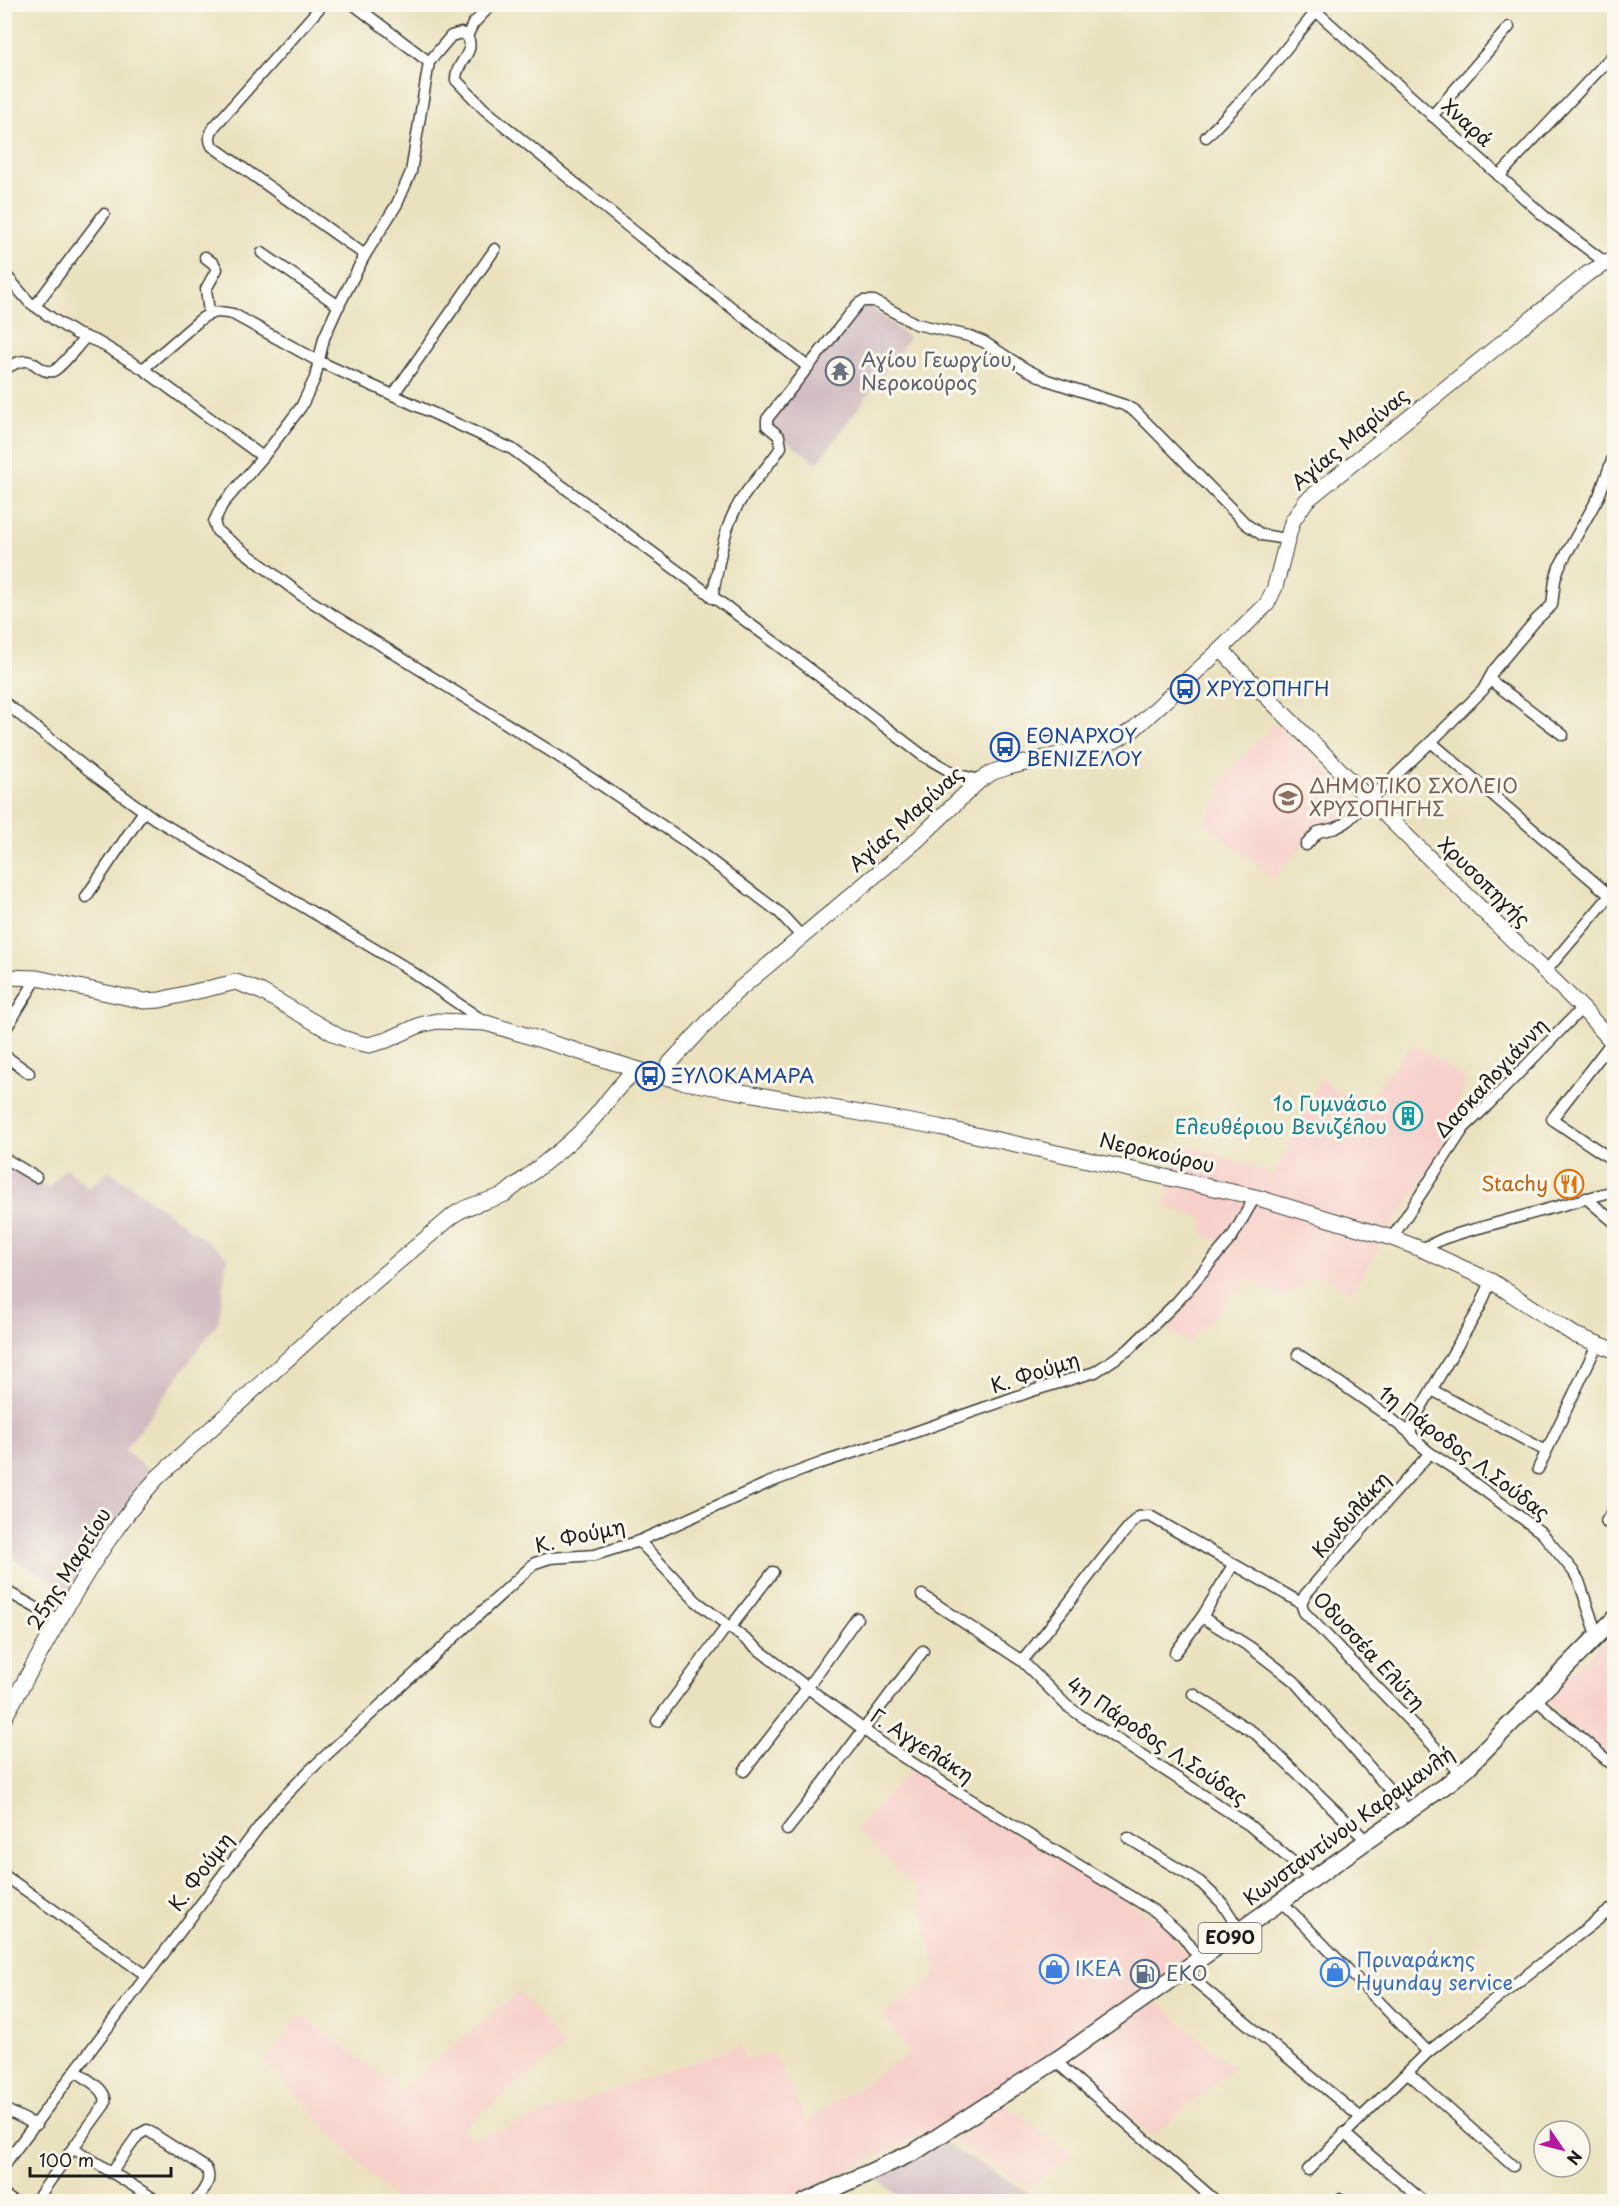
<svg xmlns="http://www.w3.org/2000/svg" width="1619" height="2206" font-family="'Playpen Sans',sans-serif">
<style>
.built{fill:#f7d0cb}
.industrial{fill:#d2bec2}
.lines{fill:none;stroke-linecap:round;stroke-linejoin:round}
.street-casing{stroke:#3b3a34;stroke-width:13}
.secondary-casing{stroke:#3b3a34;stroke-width:17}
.primary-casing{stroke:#3b3a34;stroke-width:19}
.street{stroke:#fff;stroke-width:10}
.secondary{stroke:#fff;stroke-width:15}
.primary{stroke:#fff;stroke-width:16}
.labels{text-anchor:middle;stroke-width:6;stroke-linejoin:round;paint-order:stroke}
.shield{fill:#fbf7ec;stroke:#5f5e5a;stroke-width:1.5}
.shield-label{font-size:18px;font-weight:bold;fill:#1c1c1c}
.street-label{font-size:20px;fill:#1c1c1c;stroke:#fbf7ec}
.worship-label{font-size:20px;fill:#5b616d;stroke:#fbf7ec;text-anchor:start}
.transit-label{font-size:20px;fill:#164399;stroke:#fbf7ec;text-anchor:start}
.education-label{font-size:20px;fill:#785e54;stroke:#fbf7ec;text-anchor:start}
.culture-label{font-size:20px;fill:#0d838f;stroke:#fbf7ec;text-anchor:end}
.food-label{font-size:20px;fill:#c56008;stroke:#fbf7ec;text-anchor:end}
.shop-label{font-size:20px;fill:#366cbe;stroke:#fbf7ec;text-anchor:start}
.service-label{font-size:20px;fill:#4e5e75;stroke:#fbf7ec;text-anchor:start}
</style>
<rect width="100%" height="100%" fill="#fbf7ec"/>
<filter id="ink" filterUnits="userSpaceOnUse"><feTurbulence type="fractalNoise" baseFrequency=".0167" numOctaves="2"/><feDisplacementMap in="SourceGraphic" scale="12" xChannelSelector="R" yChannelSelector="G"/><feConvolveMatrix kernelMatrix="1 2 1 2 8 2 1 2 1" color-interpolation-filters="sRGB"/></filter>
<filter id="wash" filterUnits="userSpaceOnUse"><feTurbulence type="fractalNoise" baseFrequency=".008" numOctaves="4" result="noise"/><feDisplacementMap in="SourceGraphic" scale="24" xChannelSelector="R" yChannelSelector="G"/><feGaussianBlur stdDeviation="1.35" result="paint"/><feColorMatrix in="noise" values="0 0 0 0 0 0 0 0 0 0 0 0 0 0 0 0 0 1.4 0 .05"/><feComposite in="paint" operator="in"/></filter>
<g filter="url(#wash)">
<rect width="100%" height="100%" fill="#eae2bf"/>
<!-- built -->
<g class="built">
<polygon points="1275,723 1363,805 1339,826 1314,834 1280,870 1276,880 1204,822 1225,791 1217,785"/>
<polygon points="1413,1044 1465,1078 1454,1125 1435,1160 1352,1292 1315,1274 1284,1297 1248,1279 1189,1343 1158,1323 1229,1242 1204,1236 1204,1218 1165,1208 1172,1174 1182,1143 1275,1174 1321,1079 1361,1107"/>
<polygon points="1614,1631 1614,1761 1612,1763 1544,1699"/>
<polygon points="911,1770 1166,1926 1189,1961 954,2120 782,2201 392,2201 394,2199 265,2063 299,2014 401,2089 519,1992 564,2047 462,2129 474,2139 741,2045 745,2059 774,2054 806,2121 910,2054 884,2016 937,1974 916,1888 856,1829"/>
<polygon points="1155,2000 1233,2068 1153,2136 1066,2063"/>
<polygon points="1003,2102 1072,2155 1029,2187 955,2143"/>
</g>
<!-- industrial -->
<g class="industrial">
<polygon points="863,301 909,338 818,463 768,429 767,419"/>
<polygon points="5,1164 48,1189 65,1168 89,1188 109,1170 227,1256 219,1321 124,1451 158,1477 75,1595 5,1554"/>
<polygon points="945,2143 1042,2201 905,2201 876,2178"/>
</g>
</g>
<g filter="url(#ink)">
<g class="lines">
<!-- street casing -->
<g class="street-casing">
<g id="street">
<path d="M323,4L214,127C210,134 208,138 212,146L365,255"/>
<path d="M353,4L429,62L451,36L461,33L467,36C477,53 455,62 456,80L484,109L641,237L808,367"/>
<polyline points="1308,4 1544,216 1606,263"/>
<polyline points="467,36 473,24 492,4"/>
<polyline points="429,62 411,172 397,204 365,255 337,309 324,338 315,378 301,407 263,457 222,505 214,522 217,531 301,595 558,756 682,839 780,913 803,938"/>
<polyline points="1432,116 1509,27"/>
<polyline points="1206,137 1260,81 1322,4"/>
<polyline points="1499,176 1614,54"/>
<polyline points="262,253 339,306"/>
<polyline points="205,257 214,264 217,269 206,289 209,313"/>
<polyline points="4,273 29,302 56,321 75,333 98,342 143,369 263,457"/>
<polyline points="35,306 104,214"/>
<path d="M143,369L201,319C212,311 220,311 233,314L318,361L512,449L781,647L922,755L955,774L980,780"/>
<path d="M4,370C36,348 34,374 53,371C60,369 80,343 86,337"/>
<polyline points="393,395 495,249"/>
<path d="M712,598C719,566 722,531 739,503C751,483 769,467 781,447L779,436L767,426V419L858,304L863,301H874L916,324L969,336L984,342L1024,368L1047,380L1124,405L1135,411L1246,524L1262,535L1286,539"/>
<polyline points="1490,680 1563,735"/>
<polyline points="4,702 101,780 155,819 405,967 485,1022"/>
<polyline points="1431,742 1614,899"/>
<polyline points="1306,845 1318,832 1336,828 1345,823 1431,742 1483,690 1494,670 1536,620 1552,605 1555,580 1559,567 1599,496 1614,455"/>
<polyline points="86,897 144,811"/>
<polyline points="1545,972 1614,891"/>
<polyline points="4,1032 37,978"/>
<polyline points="1614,1039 1552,1119 1614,1161"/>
<polyline points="4,1055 29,1073"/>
<polyline points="4,1158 36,1177"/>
<polyline points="1586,1198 1614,1222"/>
<polyline points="1392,1238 1464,1128 1486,1107 1582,1008"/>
<polyline points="1421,1249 1445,1238 1464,1232 1614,1191"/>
<polyline points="1298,1354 1382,1412 1410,1433 1416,1441 1430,1453 1459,1472 1542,1533 1573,1571 1579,1581 1597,1635"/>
<polyline points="1432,1390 1546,1451"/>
<polyline points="1410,1433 1416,1416 1479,1309 1491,1281"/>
<polyline points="1538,1469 1597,1345"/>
<polyline points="1606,1522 1614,1508"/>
<polyline points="639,1541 696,1601 808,1688 883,1744 945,1784 1156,1912 1182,1935 1200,1959"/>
<polyline points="4,1590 60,1621"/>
<polyline points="922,1595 1022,1661 1067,1706 1086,1719 1249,1825 1312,1878"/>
<polyline points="1301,1603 1305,1595 1336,1559 1430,1453"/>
<polyline points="1202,1617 1250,1647 1294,1681 1409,1812"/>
<polyline points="730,1628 773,1572"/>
<polyline points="1175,1653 1202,1617 1233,1565"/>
<path d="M1022,1661C1061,1616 1094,1566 1133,1522L1138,1517L1150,1516L1301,1603L1304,1612L1461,1774"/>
<polyline points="1193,1694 1256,1734 1367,1841"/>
<polyline points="1535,1699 1614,1766"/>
<polyline points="657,1721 727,1626"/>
<polyline points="744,1771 789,1713 857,1618"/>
<path d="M787,1830C834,1771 877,1710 923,1651"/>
<polyline points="1128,1838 1200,1882 1222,1903 1240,1931"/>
<polyline points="4,1875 146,1975"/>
<polyline points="1280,1900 1428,2052"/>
<polyline points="1183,1971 1360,2117"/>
<polyline points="1054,2060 1217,2202"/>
<polyline points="1408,2073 1513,2166"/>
<polyline points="4,2109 36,2125"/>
<polyline points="1344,2133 1424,2202"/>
<path d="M73,2148L105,2104C109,2090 86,2079 76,2071"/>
<polyline points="4,2165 274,1807 310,1770 535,1563 550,1558 595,1555 639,1541 768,1483 824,1462 901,1437 1032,1391 1095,1372 1128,1350 1177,1302 1232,1237 1255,1197"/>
<polyline points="1308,2170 1428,2052 1614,1907"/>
<path d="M111,2173L138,2135L147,2130L206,2168C213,2181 203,2191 195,2202"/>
<polyline points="4,2195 14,2202"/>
<polyline points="35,2202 73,2148 159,2202"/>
<polyline points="1338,2202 1341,2199"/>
</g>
</g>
<!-- secondary casing -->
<g class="secondary-casing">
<g id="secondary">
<polyline points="1221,649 1241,671 1369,799 1582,1008 1614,1044"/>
<polyline points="4,977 37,978 144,1001 160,1000 236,982 262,992 340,1037 355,1042 369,1045 387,1040 420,1025 437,1021 486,1023 639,1070 680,1081 939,1127 1255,1197 1392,1238 1421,1249 1491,1281 1575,1335 1614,1350"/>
<polyline points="663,1077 670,1063 735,993 916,841 980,780 993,772 1009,767 1114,741 1134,729 1221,649 1267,604 1275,587 1292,522 1306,501 1587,274 1614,259"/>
<path d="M4,1718C51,1636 94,1547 158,1477L348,1304L455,1214C470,1203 489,1202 505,1194C534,1171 566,1148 591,1121C608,1103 618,1082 639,1070"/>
</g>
</g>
<!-- primary casing -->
<g class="primary-casing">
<polyline id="primary" points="805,2202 916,2151 1061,2057 1450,1782 1468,1767 1614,1619"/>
</g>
<!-- street -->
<use href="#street" class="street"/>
<!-- secondary -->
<use href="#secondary" class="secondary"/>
<!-- primary -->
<use href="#primary" class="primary"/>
</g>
</g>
<!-- icons -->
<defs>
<g id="temple-ring" transform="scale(1.5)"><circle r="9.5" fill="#fbf7ec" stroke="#6b7280" stroke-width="1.5"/><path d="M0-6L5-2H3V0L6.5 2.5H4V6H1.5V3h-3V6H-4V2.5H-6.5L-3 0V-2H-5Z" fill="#6b7280"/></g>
<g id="bus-ring" transform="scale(1.5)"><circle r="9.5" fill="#fbf7ec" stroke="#1a4fb4" stroke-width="1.5"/><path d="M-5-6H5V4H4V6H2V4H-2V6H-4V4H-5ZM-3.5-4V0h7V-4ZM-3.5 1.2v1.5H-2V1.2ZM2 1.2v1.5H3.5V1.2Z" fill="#1a4fb4"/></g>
<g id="school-ring" transform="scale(1.5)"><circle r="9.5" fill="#fbf7ec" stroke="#8d6e63" stroke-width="1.5"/><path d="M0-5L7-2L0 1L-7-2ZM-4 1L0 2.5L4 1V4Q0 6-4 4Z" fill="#8d6e63"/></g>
<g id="building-ring" transform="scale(1.5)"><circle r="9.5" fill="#fbf7ec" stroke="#0f9aa8" stroke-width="1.5"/><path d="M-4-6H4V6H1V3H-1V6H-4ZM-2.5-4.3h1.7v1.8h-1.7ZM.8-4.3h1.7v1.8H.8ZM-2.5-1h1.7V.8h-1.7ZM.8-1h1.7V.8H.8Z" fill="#0f9aa8"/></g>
<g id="restaurant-ring" transform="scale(1.5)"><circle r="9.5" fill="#fbf7ec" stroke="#e8710a" stroke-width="1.5"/><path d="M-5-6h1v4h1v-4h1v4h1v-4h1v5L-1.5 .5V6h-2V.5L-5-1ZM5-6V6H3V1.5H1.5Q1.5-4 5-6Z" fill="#e8710a"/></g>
<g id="shop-ring" transform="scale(1.5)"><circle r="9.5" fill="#fbf7ec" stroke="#3f7fe0" stroke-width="1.5"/><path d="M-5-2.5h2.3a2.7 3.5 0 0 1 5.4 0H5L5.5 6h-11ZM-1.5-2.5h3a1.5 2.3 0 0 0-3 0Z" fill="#3f7fe0"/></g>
<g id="fuel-ring" transform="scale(1.5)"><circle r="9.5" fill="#fbf7ec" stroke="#5c6f8a" stroke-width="1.5"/><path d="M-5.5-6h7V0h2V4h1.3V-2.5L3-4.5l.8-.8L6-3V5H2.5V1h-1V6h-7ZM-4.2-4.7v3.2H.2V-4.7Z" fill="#5c6f8a"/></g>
</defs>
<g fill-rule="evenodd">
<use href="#temple-ring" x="840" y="371"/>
<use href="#bus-ring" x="1185" y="689"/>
<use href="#bus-ring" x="1005" y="747"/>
<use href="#school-ring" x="1288" y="798"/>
<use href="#bus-ring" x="650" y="1076"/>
<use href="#building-ring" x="1408" y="1116"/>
<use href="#restaurant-ring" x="1569" y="1184"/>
<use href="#shop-ring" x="1054" y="1969"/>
<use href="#shop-ring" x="1335" y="1972"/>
<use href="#fuel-ring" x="1145" y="1974"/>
</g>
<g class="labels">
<!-- shield labels -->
<rect class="shield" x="1198.5" y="1923" width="63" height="30" rx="4.5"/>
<g class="shield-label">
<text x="1230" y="1944">ΕΟ90</text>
</g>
<!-- street labels -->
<g class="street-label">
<text transform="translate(1467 123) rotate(42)" y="7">Χναρά</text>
<text transform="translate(1350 439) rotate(-40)" y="7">Αγίας Μαρίνας</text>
<text transform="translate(906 819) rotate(-42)" y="7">Αγίας Μαρίνας</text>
<text transform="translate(1484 882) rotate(44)" y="7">Χρυσοπηγής</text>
<text transform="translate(1491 1078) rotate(-47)" y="7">Δασκαλογιάννη</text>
<text transform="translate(1157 1153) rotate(13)" y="7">Νεροκούρου</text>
<text transform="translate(1035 1373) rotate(-18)" y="7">Κ. Φούμη</text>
<text transform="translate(1464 1453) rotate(37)" y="7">1η Πάροδος Λ.Σούδας</text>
<text transform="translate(1351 1515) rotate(-49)" y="7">Κονδυλάκη</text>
<text transform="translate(580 1536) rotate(-13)" y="7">Κ. Φούμη</text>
<text transform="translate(69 1569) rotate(-58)" y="7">25ης Μαρτίου</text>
<text transform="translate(1369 1651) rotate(47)" y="7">Οδυσσέα Ελύτη</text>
<text transform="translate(1157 1741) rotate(34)" y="7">4η Πάροδος Λ.Σούδας</text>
<text transform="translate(922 1746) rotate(33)" y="7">Γ. Αγγελάκη</text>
<text transform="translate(1349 1826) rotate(-36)" y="7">Κωνσταντίνου Καραμανλή</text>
<text transform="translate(201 1872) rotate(-53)" y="7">Κ. Φούμη</text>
</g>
<!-- worship labels -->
<g class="worship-label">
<text x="861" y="367">Αγίου Γεωργίου,<tspan x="861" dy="23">Νεροκούρος</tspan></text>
</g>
<!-- transit labels -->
<g class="transit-label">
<text x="1206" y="696">ΧΡΥΣΟΠΗΓΗ</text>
<text x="1026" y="743">ΕΘΝΑΡΧΟΥ<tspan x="1026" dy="23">ΒΕΝΙΖΕΛΟΥ</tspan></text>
<text x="671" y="1083">ΞΥΛΟΚΑΜΑΡΑ</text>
</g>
<!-- education labels -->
<g class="education-label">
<text x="1309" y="793">ΔΗΜΟΤΙΚΟ ΣΧΟΛΕΙΟ<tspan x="1309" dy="23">ΧΡΥΣΟΠΗΓΗΣ</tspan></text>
</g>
<!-- culture labels -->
<g class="culture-label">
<text x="1387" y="1111">1ο Γυμνάσιο<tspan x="1387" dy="23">Ελευθέριου Βενιζέλου</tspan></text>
</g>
<!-- food labels -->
<g class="food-label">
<text x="1548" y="1191">Stachy</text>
</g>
<!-- shop labels -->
<g class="shop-label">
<text x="1356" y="1967">Πριναράκης<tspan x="1356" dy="23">Hyunday service</tspan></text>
<text x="1075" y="1976">IKEA</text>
</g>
<!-- service labels -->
<g class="service-label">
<text x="1166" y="1981">EKO</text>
</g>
</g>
<!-- margin -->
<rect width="1619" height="2206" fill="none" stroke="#fbf7ec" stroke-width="24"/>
<!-- north arrow -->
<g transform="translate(1562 2149) rotate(125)"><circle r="28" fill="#fbf7ec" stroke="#a29f99" stroke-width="1.5"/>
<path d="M0-4.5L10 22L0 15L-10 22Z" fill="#b5179e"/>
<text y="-9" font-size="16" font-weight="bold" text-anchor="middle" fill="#1c1c1c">N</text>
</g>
<!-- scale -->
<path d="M30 2167v9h141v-9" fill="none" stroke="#1c1c1c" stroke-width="3"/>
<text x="39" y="2167" font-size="18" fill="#1c1c1c" stroke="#fbf7ec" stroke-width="4.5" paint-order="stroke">100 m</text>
</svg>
